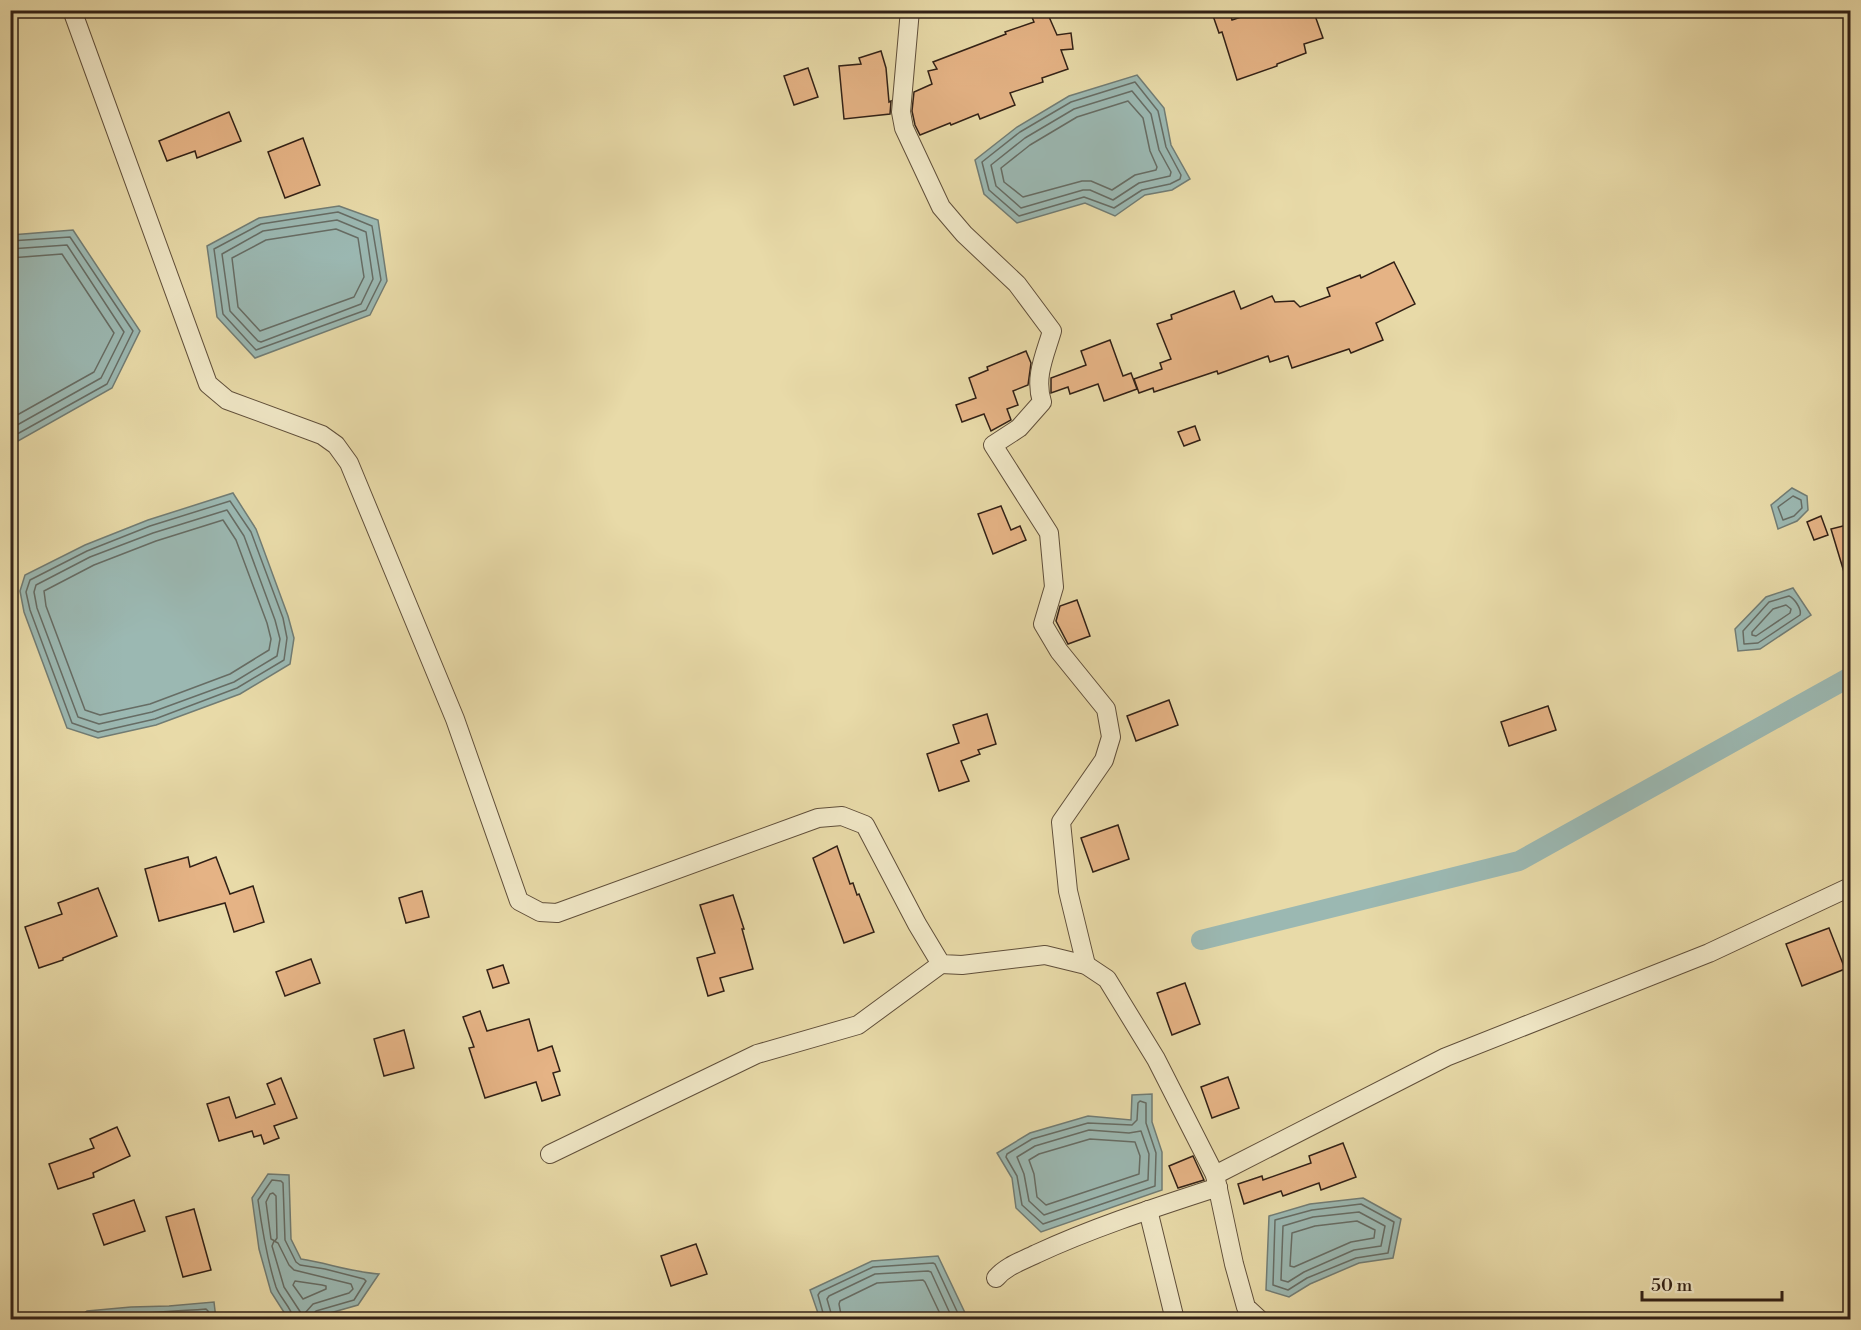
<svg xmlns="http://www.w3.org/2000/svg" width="1861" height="1330" font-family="'Libre Bodoni',serif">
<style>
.water{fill:#9bb8b2;stroke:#717c74;stroke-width:1.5}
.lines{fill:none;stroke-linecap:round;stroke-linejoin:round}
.shore{stroke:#666c64;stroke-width:1.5}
.canal{stroke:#9bb8b2;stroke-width:20}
.building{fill:#e5b385;stroke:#322116;stroke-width:1.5}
.minor-casing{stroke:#604f3a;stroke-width:20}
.minor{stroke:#f0e7c6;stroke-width:18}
</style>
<rect width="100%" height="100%" fill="#e8daa8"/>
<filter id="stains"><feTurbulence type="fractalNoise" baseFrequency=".00333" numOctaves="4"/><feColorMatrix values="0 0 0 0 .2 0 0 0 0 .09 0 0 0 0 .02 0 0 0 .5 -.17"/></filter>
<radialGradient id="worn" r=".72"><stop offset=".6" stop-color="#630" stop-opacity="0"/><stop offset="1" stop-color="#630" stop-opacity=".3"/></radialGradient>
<!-- water -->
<g class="water">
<polygon points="1137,75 1164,108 1171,145 1190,179 1172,190 1145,195 1115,216 1085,203 1017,223 984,194 975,160 1017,127 1069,96"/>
<polygon points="339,206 378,220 387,281 370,315 255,358 217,317 207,246 259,218"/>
<polygon points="73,230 140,331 112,388 11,445 11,235"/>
<polygon points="1792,488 1807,496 1808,510 1797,521 1778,529 1771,505"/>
<polygon points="233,493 256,529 288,616 294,638 290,664 240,694 156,725 98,738 67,728 24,612 20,591 25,575 85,545 148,520"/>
<polygon points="1793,588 1811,615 1760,649 1738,651 1735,629 1766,597"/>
<polygon points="1152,1094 1152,1122 1162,1152 1162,1190 1041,1232 1016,1208 1012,1178 997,1153 1030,1133 1088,1116 1131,1120 1132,1095"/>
<path d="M268,1174L289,1175L291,1239L301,1259C327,1263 352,1272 379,1274L358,1305L309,1319L287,1317L271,1292L259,1249L252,1198Z"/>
<polygon points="1363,1198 1401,1219 1393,1258 1359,1263 1310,1284 1289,1297 1266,1290 1269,1216 1310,1204"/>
<polygon points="938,1256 967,1317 964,1319 820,1319 810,1290 872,1261"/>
<polygon points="214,1302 216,1319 76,1319 87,1311 131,1307 169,1306"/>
</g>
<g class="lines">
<!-- shore -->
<g class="shore">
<polygon points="1135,82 1158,111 1166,147 1181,175 1180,179 1170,184 1142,190 1114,208 1084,197 1019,216 989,190 982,162 1020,132 1071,102"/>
<polygon points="1132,91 1151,114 1159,150 1171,172 1170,176 1139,183 1113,200 1090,190 1083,190 1021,208 996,186 991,165 1025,138 1074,109"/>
<polygon points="1128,101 1143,118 1150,151 1157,167 1156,170 1135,175 1112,190 1091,181 1082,181 1023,197 1004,182 1001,168 1030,145 1077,117"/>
<polygon points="338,212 372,226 381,280 366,310 256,350 223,314 214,249 261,224"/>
<polygon points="337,220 366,232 373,279 361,304 261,342 258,341 230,311 222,254 263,231"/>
<polygon points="336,229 358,238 364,277 354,297 260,331 238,307 232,258 266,240"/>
<polyline points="10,241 70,237 133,331 107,384 10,438"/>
<polyline points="10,249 67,245 124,332 101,378 10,429"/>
<polyline points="10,258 62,254 114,333 94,372 10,419"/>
<polygon points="1793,496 1801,500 1802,508 1794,516 1783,520 1778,507"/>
<polygon points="230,501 251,532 283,618 287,638 284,660 237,688 155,719 98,732 72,723 30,610 26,592 30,580 87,551 150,526"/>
<polygon points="227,510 244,536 275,620 280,639 277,656 234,682 152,712 99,724 78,717 37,608 34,592 36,585 90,557 153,533"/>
<polygon points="223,520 236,540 267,623 271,639 269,650 230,674 150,704 100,715 85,710 46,606 44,591 94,565 156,541"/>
<path d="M1789,596C1794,598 1802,609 1800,615L1758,643L1744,644L1743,631L1769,602Z"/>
<polygon points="1786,605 1791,609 1790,613 1756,636 1752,635 1752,632 1773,609"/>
<polygon points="1140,1101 1146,1103 1146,1123 1156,1153 1155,1186 1043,1224 1022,1205 1017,1176 1006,1157 1007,1154 1032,1139 1088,1123 1132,1125 1137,1120 1138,1103"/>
<polygon points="1089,1130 1129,1133 1141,1131 1149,1154 1148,1180 1044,1215 1029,1201 1024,1174 1017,1157 1035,1146"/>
<polygon points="1090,1139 1135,1142 1140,1156 1139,1174 1046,1205 1037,1197 1034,1174 1029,1160 1039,1154"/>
<polygon points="273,1193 276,1196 277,1238 275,1241 271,1239 266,1202 270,1194"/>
<polygon points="1361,1204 1394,1222 1388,1253 1356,1258 1307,1278 1288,1290 1273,1285 1275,1220 1312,1210"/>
<polygon points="1359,1212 1385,1226 1381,1246 1354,1250 1304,1272 1288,1282 1281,1280 1283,1226 1313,1217"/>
<polygon points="1357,1221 1375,1230 1374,1238 1351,1242 1294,1267 1290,1266 1292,1233 1315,1226"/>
<polygon points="274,1241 278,1243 289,1265 294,1270 351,1284 353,1289 349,1293 313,1304 305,1313 301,1313 284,1287 272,1246"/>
<polygon points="295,1281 322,1285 326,1286 326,1289 303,1299 293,1285"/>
<path d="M86,1320L90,1317C128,1313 167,1312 206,1309L208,1311L210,1320"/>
<path d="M294,1320C292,1308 280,1298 276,1287C267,1259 262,1229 258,1200L272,1180L281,1181L283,1183L285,1240L296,1262L300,1265L325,1269L364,1279L366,1281L354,1300L316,1311L312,1315V1320"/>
<polyline points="825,1320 818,1295 820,1292 873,1267 933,1263 935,1264 961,1320"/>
<polyline points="833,1320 827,1299 829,1296 875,1274 928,1271 931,1272 953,1320"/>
<polyline points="842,1320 839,1304 840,1301 877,1283 923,1280 925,1282 943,1320"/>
</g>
<!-- canal -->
<polyline class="canal" points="1201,940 1519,861 1850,677"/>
</g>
<!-- building -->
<g class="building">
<polygon points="1029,10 1046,10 1057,35 1071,33 1073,49 1061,50 1068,69 1042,78 1043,82 1010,93 1015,105 980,119 978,114 951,125 950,123 920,135 915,125 912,111 914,92 932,84 928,71 937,69 933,62 1006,34 1005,32 1034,22"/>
<polygon points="1211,10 1229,10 1232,20 1262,10 1313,10 1323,38 1304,44 1306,53 1277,64 1277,66 1237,80 1222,32 1219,33"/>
<polygon points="881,51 886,68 889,102 891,101 890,114 844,119 839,66 861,64 859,58"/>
<polygon points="808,68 818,97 794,105 784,76"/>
<polygon points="229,112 241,141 197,158 195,151 167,161 159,141"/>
<polygon points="303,138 320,185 285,198 268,152"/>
<polygon points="1394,262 1415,304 1376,323 1383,340 1351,353 1349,349 1292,368 1288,356 1270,362 1268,356 1218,374 1217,371 1154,392 1153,388 1139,393 1134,379 1162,369 1160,363 1171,359 1157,324 1172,319 1171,315 1234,291 1241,309 1272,296 1275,302 1294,301 1300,307 1330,296 1327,288 1360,275 1361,278"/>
<polygon points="1110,340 1123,376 1131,373 1137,389 1104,401 1098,384 1070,394 1068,387 1051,393 1051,378 1086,365 1081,351"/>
<polygon points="1026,351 1031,363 1028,385 1013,391 1018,405 1007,409 1011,420 991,431 984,414 962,422 956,405 976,398 969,378 988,370 987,367"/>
<polygon points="1195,426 1200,440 1184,446 1178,432"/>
<polygon points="1001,506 1011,530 1020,526 1026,540 993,554 978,514"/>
<polygon points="1821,516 1828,535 1814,540 1807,522"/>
<polygon points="1851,524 1851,581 1847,582 1831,529"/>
<polygon points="1077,600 1090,636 1068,644 1056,621 1060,606"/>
<polygon points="1169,700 1178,725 1136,741 1127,716"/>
<polygon points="1548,706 1556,730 1509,746 1501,722"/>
<polygon points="987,714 996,744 978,750 980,754 961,761 969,781 939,791 927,754 959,743 953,725"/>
<polygon points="1118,825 1129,859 1093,872 1081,838"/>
<polygon points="837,846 850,884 853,883 857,895 859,894 874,932 844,943 813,858"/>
<polygon points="188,857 190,867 216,857 230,894 253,886 264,922 234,932 225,903 159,921 145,869"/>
<polygon points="98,888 117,936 63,958 63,960 39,968 25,927 62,914 58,903"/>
<polygon points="422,891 429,917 406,923 399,898"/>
<polygon points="733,895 744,929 742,929 753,969 720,978 724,991 708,996 697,958 715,953 700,905"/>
<polygon points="1829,928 1845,969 1802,986 1786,944"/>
<polygon points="311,959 320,983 285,996 276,972"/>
<polygon points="503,965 509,983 493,988 487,970"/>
<polygon points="1185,983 1200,1024 1172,1035 1157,993"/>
<polygon points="480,1011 487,1031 529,1019 538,1051 552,1046 560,1071 553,1073 560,1095 542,1101 536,1082 485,1098 469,1048 474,1047 463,1017"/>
<polygon points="404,1030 414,1068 384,1076 374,1039"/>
<polygon points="1228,1077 1239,1108 1212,1118 1201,1087"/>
<polygon points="281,1078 297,1118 274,1126 279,1138 264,1144 261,1135 254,1137 252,1131 219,1141 207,1104 229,1097 236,1118 275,1104 267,1084"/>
<polygon points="117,1127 130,1156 93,1173 94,1177 58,1189 49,1164 94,1148 90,1139"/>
<polygon points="1343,1143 1356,1177 1321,1190 1319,1183 1283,1196 1281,1191 1244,1204 1238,1184 1262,1176 1263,1180 1311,1163 1309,1156"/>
<polygon points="1193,1156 1204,1180 1178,1188 1169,1166"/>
<polygon points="134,1200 145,1231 104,1245 93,1214"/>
<polygon points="194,1209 211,1270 183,1277 166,1217"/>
<polygon points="696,1244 707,1274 671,1286 661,1256"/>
</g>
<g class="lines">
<!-- minor casing -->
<g class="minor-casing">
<g id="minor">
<polyline points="72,10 208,384 227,400 322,435 336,445 349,463 455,719 519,901 540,912 557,913 818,818 842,816 865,825 917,924 941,964 962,965 1045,955 1086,965 1107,979 1156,1059 1215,1175 1234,1264 1246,1307 1260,1320"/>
<path d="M910,10L901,112L904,128L941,207L964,234L1017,284L1052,331C1045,355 1034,377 1042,402L1019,428L993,445L1049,533L1054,587L1043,624L1059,651L1106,709L1111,737L1104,760L1061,822L1068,891L1086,965"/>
<polyline points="550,1154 757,1054 858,1025 941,964"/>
<polyline points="1215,1175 1446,1057 1709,953 1850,887"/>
<polyline points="1148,1210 1175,1320"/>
<path d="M996,1278C1006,1266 1022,1261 1036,1254C1094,1227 1157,1207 1218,1187"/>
</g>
</g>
<!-- minor -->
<use href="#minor" class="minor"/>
</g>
<!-- margin -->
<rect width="1861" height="1330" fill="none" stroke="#e8daa8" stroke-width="36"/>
<rect x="12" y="12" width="1837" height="1306" fill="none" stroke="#322116" stroke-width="3"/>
<rect x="18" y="18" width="1825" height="1294" fill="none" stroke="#322116" stroke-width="1.5"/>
<!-- scale -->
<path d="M1642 1291v9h140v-9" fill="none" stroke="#322116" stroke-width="3"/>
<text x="1651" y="1291" font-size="18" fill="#322116" stroke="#f0e7c6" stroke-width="4.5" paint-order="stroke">50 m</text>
<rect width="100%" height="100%" filter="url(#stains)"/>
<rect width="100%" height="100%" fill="url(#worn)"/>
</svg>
